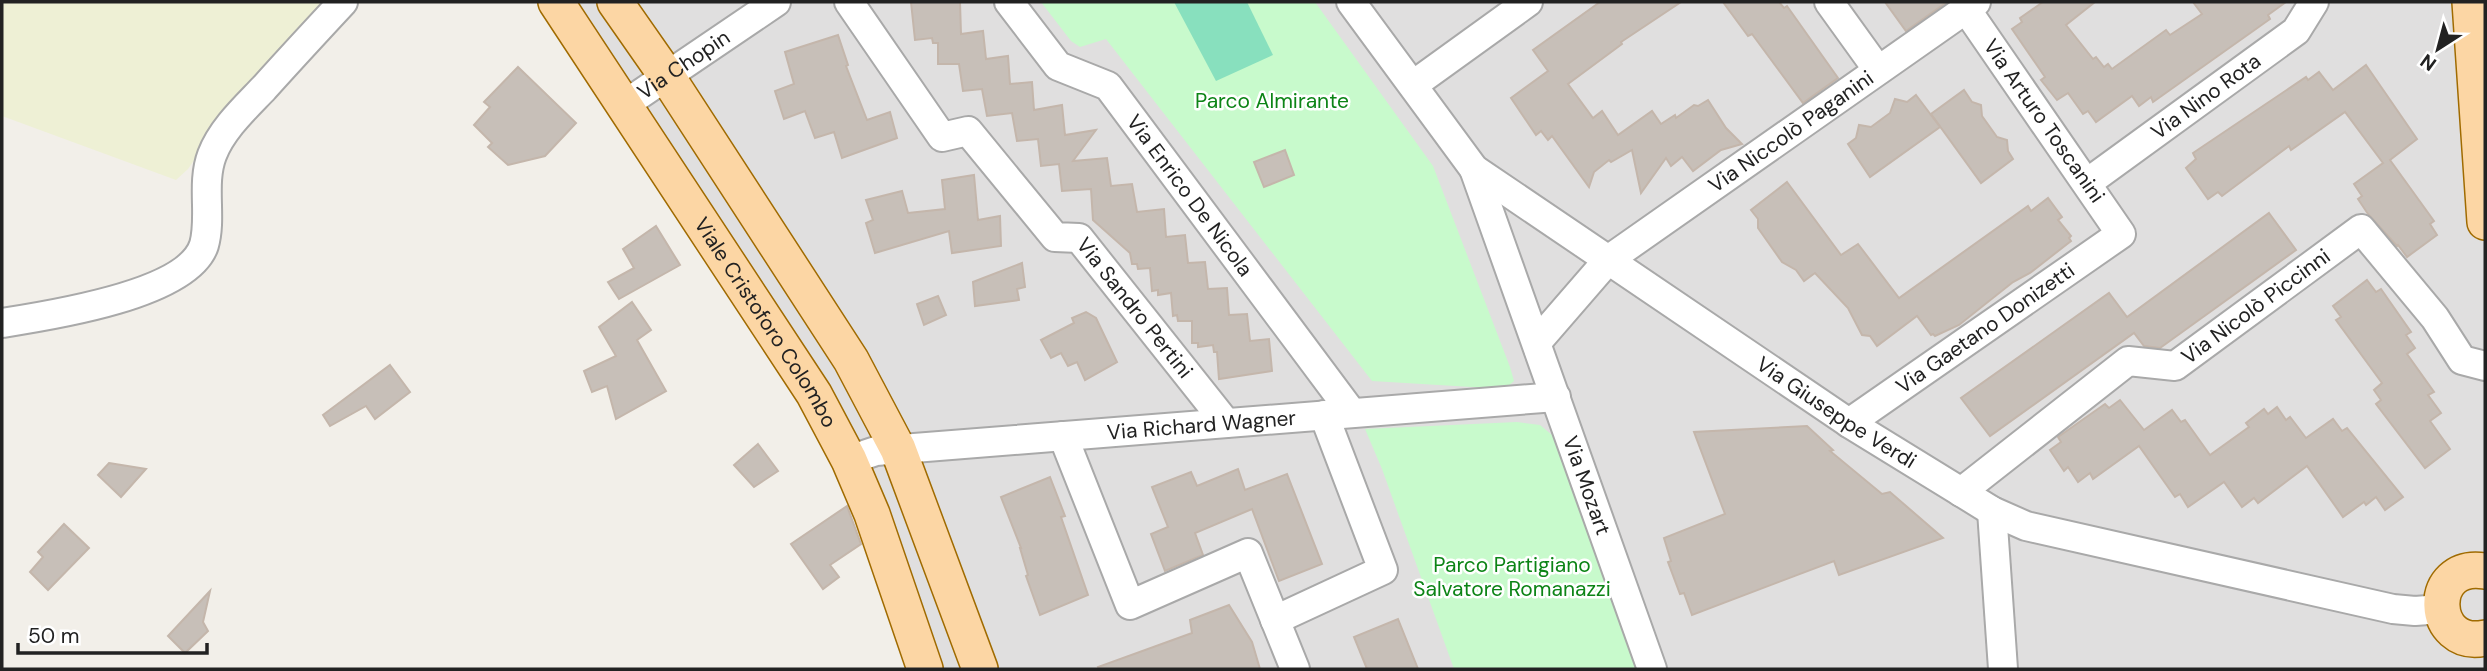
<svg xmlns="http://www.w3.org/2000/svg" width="2487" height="671" font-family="'DM Sans',sans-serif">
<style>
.residential{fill:#e0dfdf}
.farmland{fill:#eef0d5}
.park{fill:#c8facc}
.pitch{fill:#88e0be}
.building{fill:#c7bfb8;stroke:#c4b6ab;stroke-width:2}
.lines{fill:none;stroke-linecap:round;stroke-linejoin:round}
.minor-casing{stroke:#a9a9a9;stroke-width:32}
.major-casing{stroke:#a06b00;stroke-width:38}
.minor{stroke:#fff;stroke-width:28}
.major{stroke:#fcd6a4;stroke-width:35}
.labels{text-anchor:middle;stroke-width:5;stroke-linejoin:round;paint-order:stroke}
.street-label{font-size:21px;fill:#222;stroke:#fff}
.park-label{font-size:21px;fill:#0c8416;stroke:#fff}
</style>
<rect width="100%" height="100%" fill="#f2efe9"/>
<!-- residential -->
<polygon class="residential" points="554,2 2485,2 2485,669 927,669 849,460"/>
<!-- farmland -->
<polygon class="farmland" points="2,2 327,2 228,111 188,169 176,180 2,116"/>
<!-- park -->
<g class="park">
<polygon points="1041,2 1315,2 1433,166 1510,367 1514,381 1505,389 1372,381 1106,39 1080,47 1071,41"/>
<polygon points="1517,422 1540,425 1552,435 1638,669 1454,669 1382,469 1365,429"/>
</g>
<!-- pitch -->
<polygon class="pitch" points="1174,2 1247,2 1273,55 1216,81"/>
<!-- building -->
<g class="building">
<polygon points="911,2 960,2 961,34 983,31 986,59 1008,56 1010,84 1032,82 1034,110 1062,105 1065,135 1096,130 1073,161 1107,158 1111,186 1132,184 1137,212 1164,209 1166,237 1185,235 1188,263 1205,262 1208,289 1227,288 1229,315 1247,314 1250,341 1269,339 1272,371 1219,379 1217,352 1214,352 1213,345 1198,347 1198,343 1192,343 1192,321 1178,321 1177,315 1173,316 1171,293 1158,295 1158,290 1152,291 1150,268 1138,269 1137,264 1132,264 1130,253 1093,220 1091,189 1062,191 1059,164 1041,166 1038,139 1017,141 1012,113 987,116 982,89 963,91 959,64 938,64 938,43 933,43 932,38 915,40"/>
<polygon points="1600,2 1681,2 1621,42 1622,44 1568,84 1593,118 1602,111 1618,135 1652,111 1661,124 1675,115 1676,118 1694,105 1698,106 1708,100 1726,128 1742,144 1721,150 1693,171 1682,157 1671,166 1666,158 1641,193 1632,150 1611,162 1609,160 1594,172 1589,187 1552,136 1548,140 1541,131 1536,135 1511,98 1548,71 1533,50"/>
<polygon points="1723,2 1779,2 1784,8 1787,6 1838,78 1803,103 1752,34 1748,36"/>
<polygon points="1885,2 1947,2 1906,31"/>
<polygon points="2043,2 2095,2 2066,25 2093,59 2096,57 2104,67 2108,64 2112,69 2166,30 2170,35 2202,14 2193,2 2286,2 2268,15 2270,19 2153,102 2151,97 2139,106 2132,96 2096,122 2088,111 2083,114 2068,93 2057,100 2041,80 2045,77 2012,29 2022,22 2020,18"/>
<polygon points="838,35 848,65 846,66 867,120 890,112 897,138 842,158 834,132 815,138 805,111 784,119 775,91 794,84 785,52"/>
<polygon points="2366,65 2417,139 2390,160 2434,221 2430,224 2437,235 2407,257 2398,245 2397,246 2368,214 2358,199 2362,196 2354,184 2383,163 2345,112 2291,150 2289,146 2222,196 2218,192 2208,199 2186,168 2196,159 2193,153 2306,77 2308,80 2319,72 2333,90"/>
<polygon points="518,67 576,123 545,156 508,165 488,147 492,143 474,125 490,107 484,102"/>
<polygon points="1964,90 1972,102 1981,105 1982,116 1997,137 2007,140 2008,151 2013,159 1981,183 1931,114"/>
<polygon points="1916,95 1940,127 1870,177 1848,144 1856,138 1859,125 1871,127 1890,113 1895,99 1907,102"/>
<polygon points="1285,150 1294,175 1264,187 1254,162"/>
<polygon points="974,175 978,220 1000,216 1001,246 952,253 949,231 875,253 866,223 873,220 866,200 902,191 908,213 945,209 942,180"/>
<polygon points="1787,182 1841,255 1858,244 1899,298 2028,206 2031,211 2048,198 2062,217 2058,220 2071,236 2069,238 2071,241 2030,273 2013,282 1959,325 1935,336 1933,334 1931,335 1917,316 1877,346 1870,336 1862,335 1848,308 1815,273 1804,281 1796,270 1782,262 1758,228 1758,219 1751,210"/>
<polygon points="2269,213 2296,250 2160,348 2144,346 2134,333 1990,436 1961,398 2109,293 2127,317"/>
<polygon points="656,226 680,265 619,299 608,282 634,268 623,249"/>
<polygon points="1022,263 1025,287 1017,289 1019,300 975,306 973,282"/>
<polygon points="2367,280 2376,292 2381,289 2411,332 2406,335 2415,348 2407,354 2434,392 2428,395 2441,413 2430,421 2450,449 2425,468 2376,404 2381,400 2374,390 2382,383 2336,320 2341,317 2333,306"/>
<polygon points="938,296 946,315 924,325 917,304"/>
<polygon points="632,302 651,330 637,340 666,391 616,419 607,386 592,392 584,371 616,356 599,327"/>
<polygon points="1086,312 1096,318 1117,362 1085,380 1077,362 1068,366 1061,353 1051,358 1041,340 1074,323 1072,318"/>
<polygon points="390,365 410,392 375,419 366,406 330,426 323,415"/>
<polygon points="2120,400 2144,430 2172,410 2181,422 2185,420 2210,455 2249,427 2246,423 2264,409 2268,414 2277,407 2286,420 2290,417 2306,438 2333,419 2342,431 2347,428 2403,497 2385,510 2376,497 2366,505 2364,502 2343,517 2307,466 2258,503 2254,498 2242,507 2224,482 2188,507 2180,494 2175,497 2139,446 2093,479 2090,473 2078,482 2068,467 2064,471 2050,450 2061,442 2058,437 2105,404 2109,408"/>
<polygon points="1807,426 1833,450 1830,451 1882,494 1890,492 1943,538 1839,575 1834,561 1692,615 1684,593 1680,594 1668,562 1671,561 1664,538 1725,514 1694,432"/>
<polygon points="758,444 778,471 754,487 734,465"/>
<polygon points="109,463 146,469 121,497 98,475"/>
<polygon points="1238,469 1245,490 1287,474 1322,564 1279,581 1252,509 1195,533 1203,555 1165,571 1151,534 1168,527 1152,487 1191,472 1197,486"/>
<polygon points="1050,477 1065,516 1061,517 1088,595 1040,615 1026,576 1028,575 1020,548 1021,548 1001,497"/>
<polygon points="847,506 861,544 830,565 839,577 823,589 791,544"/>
<polygon points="64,524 89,548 48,590 30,572 43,557 38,552"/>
<polygon points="210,591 203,622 208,631 185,653 168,636"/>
<polygon points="1229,605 1252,642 1260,669 1099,669 1098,667 1192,633 1190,620"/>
<polygon points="1398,619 1418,669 1367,669 1354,637"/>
</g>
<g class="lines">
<!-- minor casing -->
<g class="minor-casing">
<g id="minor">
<path id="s1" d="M849,2L942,137L968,131L1055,237L1079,238L1226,423"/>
<path id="s2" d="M1009,2L1058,66L1108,86L1352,413"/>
<path id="s3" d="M1351,2L1474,169L1849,423L1992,511L2026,526L2393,609L2415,611L2441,609"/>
<polyline points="1829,2 1878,70"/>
<polyline points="1413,85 1528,2"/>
<path id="s4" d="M624,105L776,2"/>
<path id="s5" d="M1474,169L1652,669"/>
<path id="s6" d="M2087,183L2296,31L2314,2"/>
<path d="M2,323C47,316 188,295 204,245C212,217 201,184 212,155C222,129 245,108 264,88C290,59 316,31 343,2"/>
<path id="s7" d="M1537,342L1608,260L1976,2"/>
<path id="s8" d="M1849,423L2121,234L1966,9"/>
<polyline points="1063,436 1130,605 1248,553 1295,669"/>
<path id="s9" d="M849,460L876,451L1556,397"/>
<path id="s10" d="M1961,492L2128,361L2175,366L2361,229L2435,318L2462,360L2485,366"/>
<polyline points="1992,511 2003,669"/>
<polyline points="1275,620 1383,570 1324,415"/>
</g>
</g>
<!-- major casing -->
<g class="major-casing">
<g id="major">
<path id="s11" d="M556,2L814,394L849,460L872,514L925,669"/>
<polyline points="615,2 666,75 851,360 898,449 980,669"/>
<polyline points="2470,2 2485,222"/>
<path d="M2485,571C2425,561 2430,650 2485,638"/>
</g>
</g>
<!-- minor -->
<use href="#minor" class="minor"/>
<!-- major -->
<use href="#major" class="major"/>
</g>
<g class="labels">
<!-- street labels -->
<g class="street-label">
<text dy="7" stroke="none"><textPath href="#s4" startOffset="72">Via Chopin</textPath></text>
<text dy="7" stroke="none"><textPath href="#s6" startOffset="147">Via Nino Rota</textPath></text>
<text transform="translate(2044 121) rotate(55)" y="7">Via Arturo Toscanini</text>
<text dy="7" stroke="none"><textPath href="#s7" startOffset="332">Via Niccolò Paganini</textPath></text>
<text dy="7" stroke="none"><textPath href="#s2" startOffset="271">Via Enrico De Nicola</textPath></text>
<text dy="7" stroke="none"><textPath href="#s10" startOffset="360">Via Nicolò Piccinni</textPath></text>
<text dy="7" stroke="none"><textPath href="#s1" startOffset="441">Via Sandro Pertini</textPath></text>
<text dy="7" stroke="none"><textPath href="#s11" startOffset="383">Viale Cristoforo Colombo</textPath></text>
<text dy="7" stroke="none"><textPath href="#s8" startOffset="166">Via Gaetano Donizetti</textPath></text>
<text dy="7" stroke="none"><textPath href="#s3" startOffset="644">Via Giuseppe Verdi</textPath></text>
<text dy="7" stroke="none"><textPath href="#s9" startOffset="355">Via Richard Wagner</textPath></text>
<text dy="7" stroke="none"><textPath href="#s5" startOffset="336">Via Mozart</textPath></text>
</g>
<!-- park labels -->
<g class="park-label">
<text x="1272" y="108">Parco Almirante</text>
<text x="1512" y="572">Parco Partigiano<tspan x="1512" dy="24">Salvatore Romanazzi</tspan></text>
</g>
</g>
<!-- border -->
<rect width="2487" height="671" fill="none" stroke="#222222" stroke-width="7"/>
<!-- north arrow -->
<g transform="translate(2438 49) rotate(216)" stroke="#ffffff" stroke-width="5" paint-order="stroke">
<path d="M0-5L12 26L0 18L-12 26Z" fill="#222222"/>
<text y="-10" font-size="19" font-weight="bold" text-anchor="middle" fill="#222222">N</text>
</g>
<!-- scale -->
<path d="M18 643v10h189v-10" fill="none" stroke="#222222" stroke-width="3.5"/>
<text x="28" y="643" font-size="21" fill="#222222" stroke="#ffffff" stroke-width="5" paint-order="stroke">50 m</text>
</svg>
